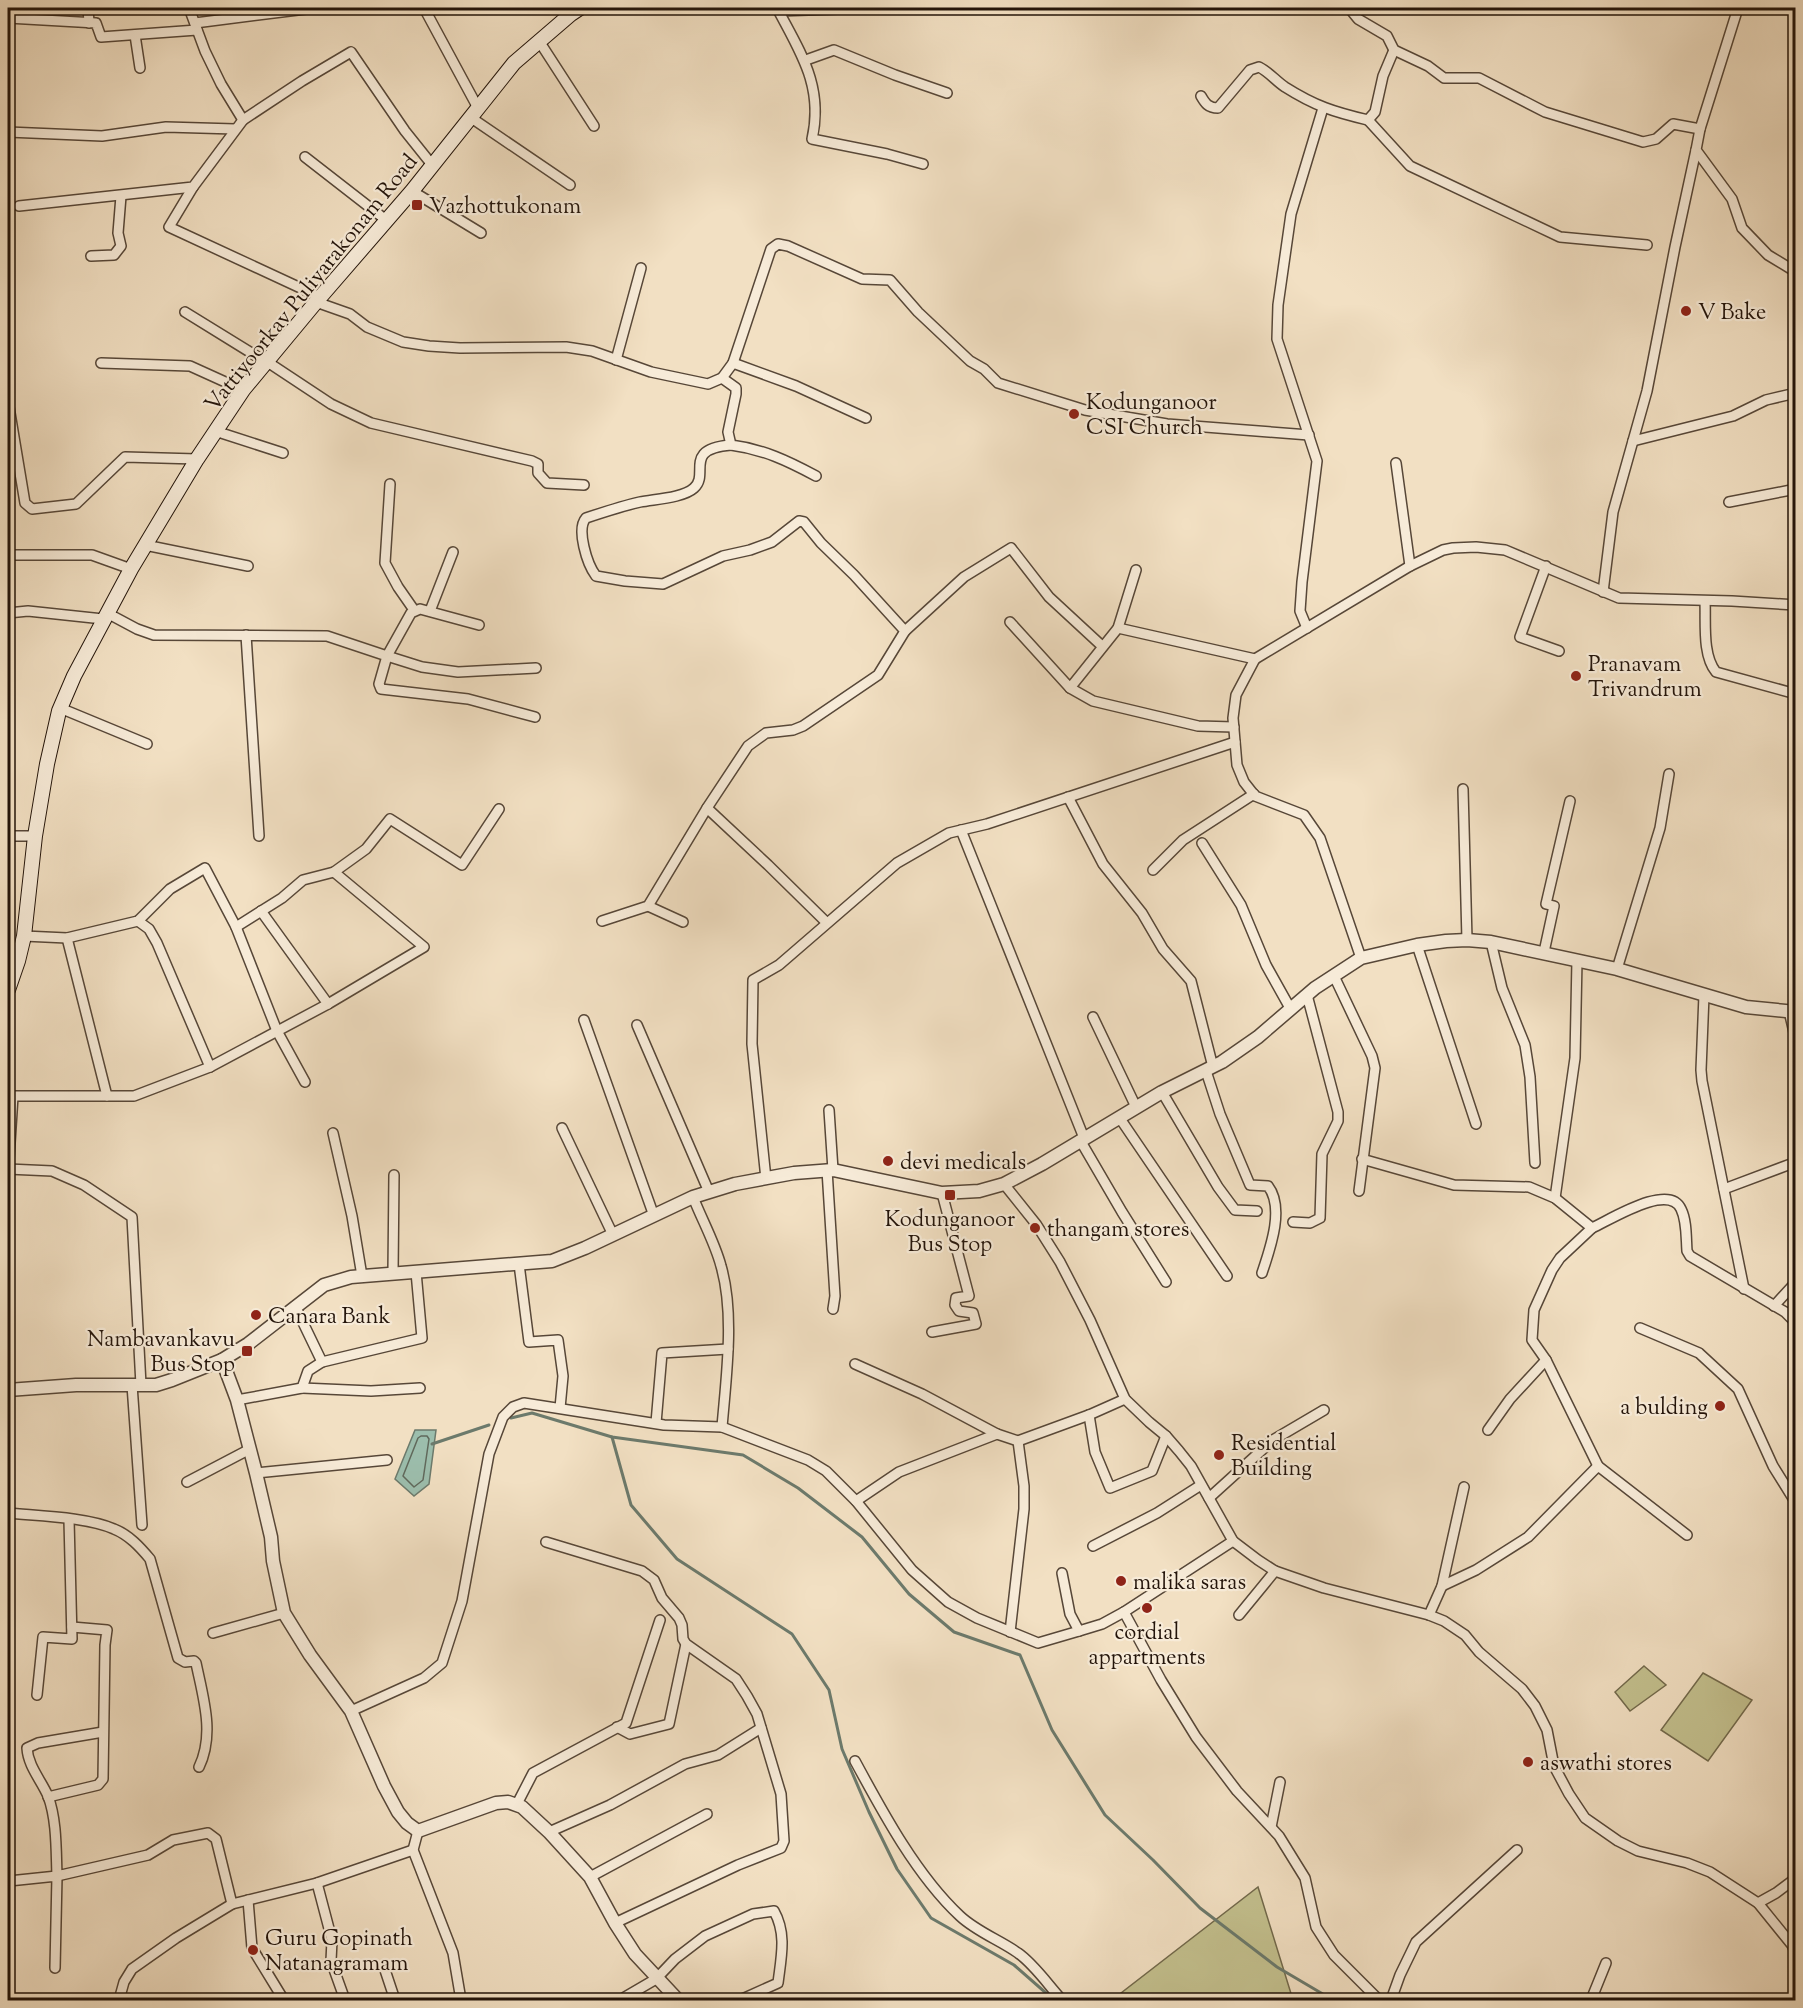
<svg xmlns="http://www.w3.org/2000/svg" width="1803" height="2008" font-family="'Sorts Mill Goudy',serif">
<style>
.green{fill:#c3c08e;stroke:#736a4c;stroke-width:1.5}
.water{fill:#9cbead;stroke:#6c7a6c;stroke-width:1.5}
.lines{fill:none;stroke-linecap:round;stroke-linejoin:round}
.shore{stroke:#60695c;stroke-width:1.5}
.stream{stroke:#6c7a6c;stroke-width:3}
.minor-casing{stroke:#574738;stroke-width:12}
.tertiary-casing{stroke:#574738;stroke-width:15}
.secondary-casing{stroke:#23140a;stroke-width:16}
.minor{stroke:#f7ebd8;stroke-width:9}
.tertiary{stroke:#f7ebd8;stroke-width:12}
.secondary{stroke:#f7ebd8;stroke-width:14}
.poi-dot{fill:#8f2418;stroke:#f7ebd8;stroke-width:2}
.labels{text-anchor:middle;stroke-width:4.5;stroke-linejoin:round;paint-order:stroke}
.poi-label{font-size:22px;fill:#23140a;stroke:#f7ebd8;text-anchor:start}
.street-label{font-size:22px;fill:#23140a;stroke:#f7ebd8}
</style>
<rect width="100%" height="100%" fill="#f2e0c3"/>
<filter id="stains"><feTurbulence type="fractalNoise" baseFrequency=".00333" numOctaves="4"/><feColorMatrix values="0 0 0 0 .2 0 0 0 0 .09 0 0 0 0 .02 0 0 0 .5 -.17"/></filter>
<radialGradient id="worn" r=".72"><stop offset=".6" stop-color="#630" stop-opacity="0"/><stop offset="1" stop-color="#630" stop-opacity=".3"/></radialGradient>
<!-- green -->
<g class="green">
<polygon points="1644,1666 1666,1685 1630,1711 1615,1692"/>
<polygon points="1703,1673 1752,1700 1708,1761 1661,1730"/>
<polygon points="1258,1887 1293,2000 1112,2000"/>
</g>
<!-- water -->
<polygon class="water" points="415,1430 436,1430 429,1484 414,1496 395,1479"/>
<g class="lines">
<!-- shore -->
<polygon class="shore" points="421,1436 427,1436 429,1439 423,1480 414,1487 403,1476 418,1438"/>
<!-- stream -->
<g class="stream">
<polyline points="511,1418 532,1413 612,1437 743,1455 798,1488 862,1537 909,1594 954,1632 1020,1655 1052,1730 1105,1815 1153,1860 1200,1908 1277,1967 1333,2000"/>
<polyline points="612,1437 631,1505 677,1559 792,1634 829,1690 842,1749 869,1812 897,1869 931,1918 1014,1965 1054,2000"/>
<polyline points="432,1444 489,1425"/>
</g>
<!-- minor casing -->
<g class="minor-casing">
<g id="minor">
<polyline points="88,8 89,23"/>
<polyline points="189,8 205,51 221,84 243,120 302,81 351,52 405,131 433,166"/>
<polyline points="424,8 478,108"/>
<polyline points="718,8 719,9 722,8"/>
<path d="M777,8C800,52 824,86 812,139L887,154L923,164"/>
<polyline points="1349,8 1358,19 1387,36 1394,50 1428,66 1444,78 1479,78 1545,112 1643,142 1656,139 1673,124 1700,129"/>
<polyline points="1738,8 1700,129 1696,150 1732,199 1742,228 1768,255 1796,272"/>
<polyline points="779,11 867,8"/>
<polyline points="8,18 96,23 101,37 197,30"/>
<polyline points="195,23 306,9"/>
<polyline points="135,35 140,68"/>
<polyline points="539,41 594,126"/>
<polyline points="806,60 834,50 895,75 947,93"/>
<path d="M1201,96C1205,103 1208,108 1218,108L1250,70L1259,67C1269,72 1276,81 1285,87C1315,106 1334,112 1368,120L1375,112L1383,76L1394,50"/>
<polyline points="470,117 570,185"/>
<polyline points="1368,120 1410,166 1560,237 1647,245"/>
<polyline points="8,132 102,136 166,127 235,129"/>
<polyline points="305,157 386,220"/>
<polyline points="193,187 169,227 320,297"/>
<polyline points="412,191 481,233"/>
<polyline points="19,206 193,187 243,120"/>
<polyline points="91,256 114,255 121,246 118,233 121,196"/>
<polyline points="316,302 350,314 367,327 403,342 429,346 460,348 566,347 592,351 651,372 708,384 722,378 733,363 771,249 778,244 788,246 862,279 890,280 918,312 970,361 984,369 998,383 1085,410 1167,424 1309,435"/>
<polyline points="185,312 266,362"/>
<polyline points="616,360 641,268"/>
<polyline points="266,361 331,404 371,423 532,461 538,464 538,473 547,483 584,485"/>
<polyline points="101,363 190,366 243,390"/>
<polyline points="733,363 796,386 866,418"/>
<path d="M722,378L736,388V394L728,432L731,445C763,449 788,461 816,476"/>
<polyline points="8,401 25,503 32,509 76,504 125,457 197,459"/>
<polyline points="215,431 283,453"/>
<polyline points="1633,441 1733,416 1766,400 1796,393"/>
<polyline points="1396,463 1410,566"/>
<polyline points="390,484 385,563 398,587 414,610"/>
<polyline points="1729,502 1796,489"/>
<polyline points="145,545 248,566"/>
<polyline points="8,555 92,555 131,569"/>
<polyline points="1546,566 1520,637 1559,651"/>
<polyline points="1603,592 1613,512 1647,391 1675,247 1696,150"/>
<path d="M1705,602C1706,622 1702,655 1716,672L1796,694"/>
<polyline points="430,611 453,552"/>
<polyline points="8,613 28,611 103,619"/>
<polyline points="107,613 137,629 154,635 327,636 387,656 379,684 381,689 468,699 535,717"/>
<polyline points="1010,622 1070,688 1118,628 1136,570"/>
<polyline points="479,625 420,609 411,613 387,656 422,667 458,672 536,668"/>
<polyline points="1118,628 1255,659 1236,695 1233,718 1237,765 1244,782 1255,796 1304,815 1320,838 1361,958"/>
<polyline points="1307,628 1300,611 1302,582 1317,461 1277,339 1278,305 1291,214 1323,108"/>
<polyline points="905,631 964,577 1011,548 1049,597 1102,646"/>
<polyline points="246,635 259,836"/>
<polyline points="1255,659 1410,566 1443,550 1453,548 1476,547 1505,550 1619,598 1732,601 1796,605"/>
<polyline points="1070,688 1093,701 1198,726 1234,727"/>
<polyline points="60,708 147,744"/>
<polyline points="1463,789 1467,940"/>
<polyline points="1068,797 1103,864 1142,913 1163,949 1191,981 1213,1067"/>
<polyline points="707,808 768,865 826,922"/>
<polyline points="961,830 1084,1138"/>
<polyline points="8,836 35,836"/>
<polyline points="1202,843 1241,905 1266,965 1290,1008"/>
<polyline points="1153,870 1183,840 1254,794"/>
<polyline points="648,906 683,922"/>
<polyline points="261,911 328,1004"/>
<polyline points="138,921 149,929 157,943 210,1067"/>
<path d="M602,921L648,906L707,808L748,746L766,733L793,730L803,726L878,675L905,631L854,575L821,543L804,522L799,521L772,542L750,550L723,556L663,584L625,581L596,576C587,564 576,529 586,518C604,512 622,506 640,502C655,499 683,498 694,488C710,474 682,449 731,445"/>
<polyline points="236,927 282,898 303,880 334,872 366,849 390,819 462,865 499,809"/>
<polyline points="24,936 67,938 138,921 170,889 205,868 236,927 277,1031 305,1082"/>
<polyline points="67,938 107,1096"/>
<polyline points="1491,942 1502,988 1525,1045 1530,1077 1535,1163"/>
<polyline points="1417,945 1476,1124"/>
<polyline points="1544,952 1554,906 1546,904 1570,801"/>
<polyline points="1617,969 1660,828 1669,774"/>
<polyline points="1334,976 1372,1056 1375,1068 1359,1191"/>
<polyline points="1704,995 1701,1070 1702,1081 1744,1289"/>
<polyline points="1789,1011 1796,1041"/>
<polyline points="1093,1017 1136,1107"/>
<polyline points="584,1020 654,1216"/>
<polyline points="637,1025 709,1192"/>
<path d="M1206,1071L1220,1114L1250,1185L1268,1186C1285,1208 1270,1249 1262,1273"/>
<polyline points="1162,1092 1218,1187 1235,1210 1257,1211"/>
<polyline points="13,1096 134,1096 210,1067 328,1004 424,947 334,872"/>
<polyline points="829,1110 833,1170"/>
<polyline points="1119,1117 1227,1276"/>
<polyline points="562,1128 613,1235"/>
<polyline points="333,1133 352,1216 362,1276"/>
<polyline points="1080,1140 1122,1212 1166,1282"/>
<path d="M1362,1159L1454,1185L1529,1187L1555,1198L1592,1228C1610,1220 1669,1182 1681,1209C1687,1221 1686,1238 1687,1251L1690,1256L1785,1312L1796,1323"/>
<polyline points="8,1169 52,1171 84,1185 132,1217 141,1385"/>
<polyline points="827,1170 835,1296 833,1309"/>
<polyline points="8,1174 13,1096 9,1095"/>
<polyline points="766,1179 752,1044 753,980 779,965 897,863 949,833 987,824 1235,742"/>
<polyline points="1004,1184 1036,1224 1060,1262 1090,1320 1125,1399 1149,1422 1166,1436 1179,1451 1191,1466 1233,1541 1258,1560 1275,1571 1324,1588 1429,1615 1444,1621 1465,1635 1479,1652 1522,1689 1535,1706 1547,1730 1554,1766 1569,1794 1585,1818 1618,1841 1638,1851 1687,1863 1710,1872 1758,1903 1792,1945 1796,1954"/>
<polyline points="1724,1189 1796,1162"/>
<path d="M693,1197C702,1220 715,1243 721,1266C735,1314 726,1378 722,1427"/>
<polyline points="1555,1198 1575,1058 1577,960"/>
<polyline points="1293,1222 1310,1223 1320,1218 1322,1154 1338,1121 1338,1112 1307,995"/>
<polyline points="1592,1228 1560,1258 1552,1270 1534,1310 1532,1340 1546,1360 1598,1466"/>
<polyline points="519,1264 529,1342 558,1340 563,1376 560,1408"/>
<polyline points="393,1273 394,1175"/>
<polyline points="295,1306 322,1362"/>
<polyline points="1774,1306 1796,1282"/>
<polyline points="1640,1328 1699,1353 1738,1389 1773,1466 1796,1503"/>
<polyline points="932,1332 976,1324 973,1313 959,1311 955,1305 956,1298 969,1296 942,1193"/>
<polyline points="855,1364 922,1394 997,1434"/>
<polyline points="132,1385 142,1525"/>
<polyline points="302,1388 371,1391 420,1388"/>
<polyline points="237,1400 302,1388 308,1371 322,1362 422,1338 416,1272"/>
<polyline points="1089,1415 1095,1452 1110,1488 1152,1471 1166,1436"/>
<polyline points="656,1423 662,1353 728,1349"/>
<polyline points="1488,1430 1510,1399 1546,1360"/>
<polyline points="256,1473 387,1460"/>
<polyline points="187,1482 250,1449"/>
<polyline points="1209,1498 1273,1440 1324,1410"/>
<polyline points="856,1501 899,1472 997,1434 1018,1441 1089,1415 1125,1399"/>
<path d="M8,1513C38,1516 87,1517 114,1529C129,1535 140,1547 150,1559L178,1658L185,1662L194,1661L196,1663C203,1697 215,1734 199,1767"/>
<polyline points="546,1542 642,1571 654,1580 662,1598 679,1618 682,1625 683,1639 686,1644 736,1679 747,1696 757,1714 781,1794 784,1841 781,1848 738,1865 615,1923"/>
<polyline points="1093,1546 1157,1513 1201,1485"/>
<polyline points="1062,1573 1070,1614 1079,1631 1102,1624 1124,1612 1233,1541"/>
<polyline points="1442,1586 1476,1570 1528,1537 1598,1466 1687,1535"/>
<polyline points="1124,1612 1161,1680 1196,1737 1237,1791 1279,1836 1305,1878 1316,1927 1334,1955 1379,2000"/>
<polyline points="1239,1615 1275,1571"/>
<polyline points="1429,1615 1442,1586 1464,1487"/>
<polyline points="1010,1632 1024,1509 1024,1486 1018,1441"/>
<polyline points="213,1633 284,1613"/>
<polyline points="37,1695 43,1637 72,1639 69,1520"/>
<polyline points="351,1711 424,1678 442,1663 462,1601 489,1454 503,1417 513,1407 524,1403 664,1425 722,1427 808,1460 826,1471 856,1501 912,1570 948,1602 977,1618 1038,1643 1079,1631"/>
<polyline points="617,1727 630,1734 669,1724 686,1644"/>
<path d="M103,1732L38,1743L27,1748C28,1766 41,1780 48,1796C57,1820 56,1851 57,1876L148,1855L173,1840L208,1833L216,1839L232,1904L317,1883L413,1850"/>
<path d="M855,1761C883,1813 917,1876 960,1916C977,1932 1000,1940 1018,1953C1034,1964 1049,1986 1062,2000"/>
<polyline points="48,1797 98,1785 103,1779 105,1645 107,1630 72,1627"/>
<polyline points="517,1804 533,1773 626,1723 660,1620"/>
<polyline points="1271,1827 1280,1782"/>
<polyline points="418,1831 413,1850 453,1953 461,2000"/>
<polyline points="549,1832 610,1805 685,1764 718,1755 761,1728"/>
<polyline points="590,1877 707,1814"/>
<polyline points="9,1881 57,1876 55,1968"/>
<polyline points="317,1883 332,1940 331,1961 345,2000"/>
<polyline points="248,1900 252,1948 282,1997 282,2000"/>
<polyline points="1758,1903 1776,1893 1796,1878"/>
<polyline points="384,1967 395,2000"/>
<polyline points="119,2000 124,1982 132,1969 176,1938 232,1904"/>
<polyline points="441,2000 461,1999"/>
<path d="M620,2000L656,1979L675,1959L705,1936L753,1914L774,1911C787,1934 781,1958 778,1983L740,2000"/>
<polyline points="1391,2000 1400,1975 1416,1942 1517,1850"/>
<polyline points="1591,2000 1606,1963"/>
</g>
</g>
<!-- tertiary casing -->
<g class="tertiary-casing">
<g id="tertiary">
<polyline points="222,1360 248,1344 324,1285 351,1277 552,1261 585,1248 693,1197 735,1184 794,1173 833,1170 942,1193 979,1191 1004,1184 1042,1164 1162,1092 1222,1062 1258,1037 1315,988 1361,958 1417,945 1446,941 1467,940 1491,942 1617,969 1746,1007 1796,1012"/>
<polyline points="8,1390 76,1385 156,1385 172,1380 222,1360 237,1400 256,1473 271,1537 273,1561 284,1613 310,1655 351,1711 384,1786 398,1812 407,1823 418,1831 496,1803 508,1802 522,1807 549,1832 590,1877 615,1923 635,1954 678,2000"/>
</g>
</g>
<!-- secondary casing -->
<g class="secondary-casing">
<polyline id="secondary" points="8,990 18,961 24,936 35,836 47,764 59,711 74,676 131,569 197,459 243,390 316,302 412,191 514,63 571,14 580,8"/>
</g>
<!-- minor -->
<use href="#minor" class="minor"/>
<!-- tertiary -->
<use href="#tertiary" class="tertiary"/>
<!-- secondary -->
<use href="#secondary" class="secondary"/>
</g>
<!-- markers -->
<g class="poi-dot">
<rect x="411" y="199" width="12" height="12" rx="3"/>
<circle cx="1686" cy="311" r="6"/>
<circle cx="1074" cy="414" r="6"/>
<circle cx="1576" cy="676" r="6"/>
<circle cx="888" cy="1161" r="6"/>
<rect x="944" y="1189" width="12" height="12" rx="3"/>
<circle cx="1035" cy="1228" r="6"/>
<circle cx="256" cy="1315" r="6"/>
<rect x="241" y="1345" width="12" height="12" rx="3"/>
<circle cx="1720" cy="1406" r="6"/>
<circle cx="1219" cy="1455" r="6"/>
<circle cx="1121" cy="1581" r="6"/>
<circle cx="1147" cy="1608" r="6"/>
<circle cx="1528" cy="1762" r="6"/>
<circle cx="253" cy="1950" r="6"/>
</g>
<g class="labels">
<!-- poi labels -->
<g class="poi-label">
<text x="429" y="213">Vazhottukonam</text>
<text x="1698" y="319">V Bake</text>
<text x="1086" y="409">Kodunganoor<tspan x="1086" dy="25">CSI Church</tspan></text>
<text x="1588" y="671">Pranavam<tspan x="1588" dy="25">Trivandrum</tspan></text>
<text x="900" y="1169">devi medicals</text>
<text x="950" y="1226" text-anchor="middle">Kodunganoor<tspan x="950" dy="25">Bus Stop</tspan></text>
<text x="1047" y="1236">thangam stores</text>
<text x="268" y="1323">Canara Bank</text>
<text x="235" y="1346" text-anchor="end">Nambavankavu<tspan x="235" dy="25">Bus Stop</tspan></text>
<text x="1708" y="1414" text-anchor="end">a bulding</text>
<text x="1231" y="1450">Residential<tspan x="1231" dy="25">Building</tspan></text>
<text x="1133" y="1589">malika saras</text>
<text x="1147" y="1639" text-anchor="middle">cordial<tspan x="1147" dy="25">appartments</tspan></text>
<text x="1540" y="1770">aswathi stores</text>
<text x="265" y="1945">Guru Gopinath<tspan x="265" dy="25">Natanagramam</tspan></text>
</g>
<!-- street labels -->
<g class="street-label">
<text transform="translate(310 282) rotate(-51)" y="8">Vattiyoorkav Puliyarakonam Road</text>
</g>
</g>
<!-- margin -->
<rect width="1803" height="2008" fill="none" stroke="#f2e0c3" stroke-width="30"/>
<rect x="9" y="9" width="1785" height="1990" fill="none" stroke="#23140a" stroke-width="3"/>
<rect x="15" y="15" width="1773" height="1978" fill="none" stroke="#23140a" stroke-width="1.5"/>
<rect width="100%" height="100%" filter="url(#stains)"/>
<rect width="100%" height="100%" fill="url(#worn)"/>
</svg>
